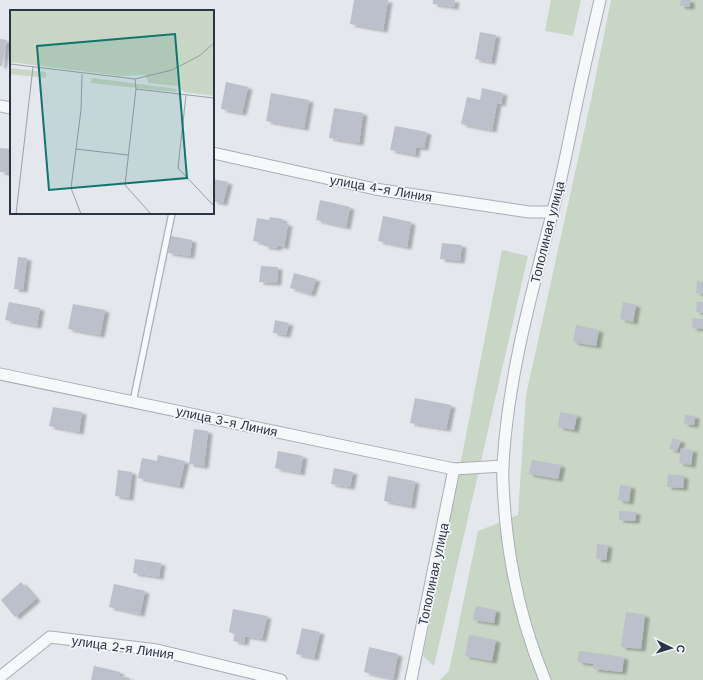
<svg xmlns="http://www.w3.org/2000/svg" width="703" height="680" font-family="'Work Sans',sans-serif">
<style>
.green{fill:#c9d6c5}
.building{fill:#bbc0ca;filter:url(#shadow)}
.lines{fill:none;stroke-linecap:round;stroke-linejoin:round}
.lane-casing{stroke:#a9aeb7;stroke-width:8}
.street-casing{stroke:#a9aeb7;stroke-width:13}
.lane{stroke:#f7f8fa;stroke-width:5.5}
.street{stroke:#f7f8fa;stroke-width:11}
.labels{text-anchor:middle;stroke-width:3.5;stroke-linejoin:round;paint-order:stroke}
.street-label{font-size:13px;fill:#2b3445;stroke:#f4f6f9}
.inset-road{fill:none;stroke:#9a9fa9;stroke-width:1}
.view{fill:#0f766e;fill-opacity:0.15;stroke:#0f766e;stroke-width:2}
.inset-edge{fill:none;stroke:#2b3445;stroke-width:2}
</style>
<defs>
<filter id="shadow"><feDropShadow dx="4.5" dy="2.5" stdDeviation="1" flood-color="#0004"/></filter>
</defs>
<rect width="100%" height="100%" fill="#e4e7ec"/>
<!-- green -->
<g class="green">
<polygon points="551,0 581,0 573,36 545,31"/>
<polygon points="611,0 703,0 703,680 440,680 449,671 478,531 518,515 526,395 591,100"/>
<polygon points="502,250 528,256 434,666 423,656"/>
</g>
<!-- building -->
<g class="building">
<polygon points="354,0 388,0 383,30 350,24"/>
<polygon points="433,0 455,0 454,7 433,4"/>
<polygon points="681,0 690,0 690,7 680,6"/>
<polygon points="480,32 496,35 491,62 475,59"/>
<polygon points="0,39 7,40 2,66 0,66"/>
<polygon points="226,82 248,87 242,113 221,109"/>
<polygon points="482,88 503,93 501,104 497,103 492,130 461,124 467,97 480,100"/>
<polygon points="271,93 309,100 304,128 266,121"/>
<polygon points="334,108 363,113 359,143 329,138"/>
<polygon points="395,126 427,132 424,148 416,147 415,155 390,150"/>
<polygon points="0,148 11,149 9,173 0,172"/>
<polygon points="213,179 228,182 223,203 213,201"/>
<polygon points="320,200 350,207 346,227 316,220"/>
<polygon points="383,216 411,222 407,247 378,241"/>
<polygon points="270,217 283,219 283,223 288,224 284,247 278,245 277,248 264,246 264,243 253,241 257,218 269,220"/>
<polygon points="171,236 192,240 190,256 168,253"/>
<polygon points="442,243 462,245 460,261 440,259"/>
<polygon points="18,257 27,258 23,290 14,289"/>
<polygon points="261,266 278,267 277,283 259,282"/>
<polygon points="294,273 316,279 311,294 290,288"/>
<polygon points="697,281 703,282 703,294 696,293"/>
<polygon points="9,302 40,308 37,326 5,320"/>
<polygon points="623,302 636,305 633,322 620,319"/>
<polygon points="697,302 703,302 703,313 696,312"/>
<polygon points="73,304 105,310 100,335 68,329"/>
<polygon points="693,318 703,319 703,329 692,328"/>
<polygon points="275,320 289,323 286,335 273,333"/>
<polygon points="576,325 599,330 596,346 573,342"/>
<polygon points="415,398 451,405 446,429 410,423"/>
<polygon points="53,407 82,412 79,432 49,426"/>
<polygon points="560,412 577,415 574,430 558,427"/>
<polygon points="685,415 695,416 694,425 684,424"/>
<polygon points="194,429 208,431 204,466 189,464"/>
<polygon points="673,438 681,441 677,451 669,449"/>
<polygon points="681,448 693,450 691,465 679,463"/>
<polygon points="278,451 303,456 300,473 275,468"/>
<polygon points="158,455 185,461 179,486 138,478 142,458 157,461"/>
<polygon points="532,460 561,465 558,479 529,474"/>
<polygon points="334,468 353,472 350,487 331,484"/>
<polygon points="118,470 132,472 129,498 115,496"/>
<polygon points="668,474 684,476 683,488 667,487"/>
<polygon points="388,476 415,481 411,506 384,501"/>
<polygon points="620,485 631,486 629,502 618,500"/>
<polygon points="619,511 636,512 635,521 619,520"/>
<polygon points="597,544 608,545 606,560 596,559"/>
<polygon points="135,559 161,563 159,577 133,573"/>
<polygon points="21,582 36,599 15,617 1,600"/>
<polygon points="114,584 145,591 140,614 109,607"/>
<polygon points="476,606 496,610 494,623 473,620"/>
<polygon points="233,609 267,616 262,639 245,636 244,643 233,641 235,634 229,632"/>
<polygon points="626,612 645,615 641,649 621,647"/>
<polygon points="302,628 320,632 314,658 296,654"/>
<polygon points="469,635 496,640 492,661 465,656"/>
<polygon points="369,647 398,654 393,679 364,672"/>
<polygon points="579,651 624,657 622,672 593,669 594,664 578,662"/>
<polygon points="94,666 120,672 119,676 130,678 129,680 91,680"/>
</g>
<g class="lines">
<!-- lane casing -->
<g class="lane-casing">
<polyline id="lane" points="133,402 172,213"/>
</g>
<!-- street casing -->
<g class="street-casing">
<g id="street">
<polyline points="0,106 11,108"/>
<polyline points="213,153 375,189 529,212 552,212"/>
<polyline points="0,374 454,469 503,466"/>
<polyline points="0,677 50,637 157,650 281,680"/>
<polyline points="411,680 454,469"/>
<path d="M545,680C523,627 510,572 505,514C504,498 502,481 503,465C508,372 535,281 558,191C564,166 569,141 574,116C582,77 591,39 600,0"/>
</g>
</g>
<!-- lane -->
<use href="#lane" class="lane"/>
<!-- street -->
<use href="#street" class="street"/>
</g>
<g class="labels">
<!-- street labels -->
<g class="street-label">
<text transform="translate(381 188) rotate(10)" y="5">улица 4-я Линия</text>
<text transform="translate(547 232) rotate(-76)" y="5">Тополиная улица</text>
<text transform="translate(227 421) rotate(12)" y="5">улица 3-я Линия</text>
<text transform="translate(433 574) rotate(-78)" y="5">Тополиная улица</text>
<text transform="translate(123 647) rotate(8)" y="5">улица 2-я Линия</text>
</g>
</g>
<!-- overview -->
<g transform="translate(10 10)">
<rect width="204" height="204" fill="#e4e7ec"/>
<path d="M0,0H204V86L174,82L168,76L139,73L135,65L110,66L0,52ZM0,58L36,62V68L0,64ZM82,68L167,79L165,82L81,73Z" fill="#c9d6c5"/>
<path class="inset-road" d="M0,54L125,69L162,60L189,46L204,33M125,69L126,79L115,175L141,204M126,79L204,88M176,85L168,158L204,196M66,139L118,145M6,204L23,57M71,204L61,178L71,100L72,64"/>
<path class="view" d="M165,24L177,168L39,180L27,36Z"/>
<rect width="204" height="204" class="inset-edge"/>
</g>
<!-- north arrow -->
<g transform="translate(671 648) rotate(95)" stroke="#f4f6f9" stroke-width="3" paint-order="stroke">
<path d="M0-3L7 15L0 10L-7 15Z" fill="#2b3445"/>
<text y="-6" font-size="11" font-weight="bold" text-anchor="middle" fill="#2b3445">С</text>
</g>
</svg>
